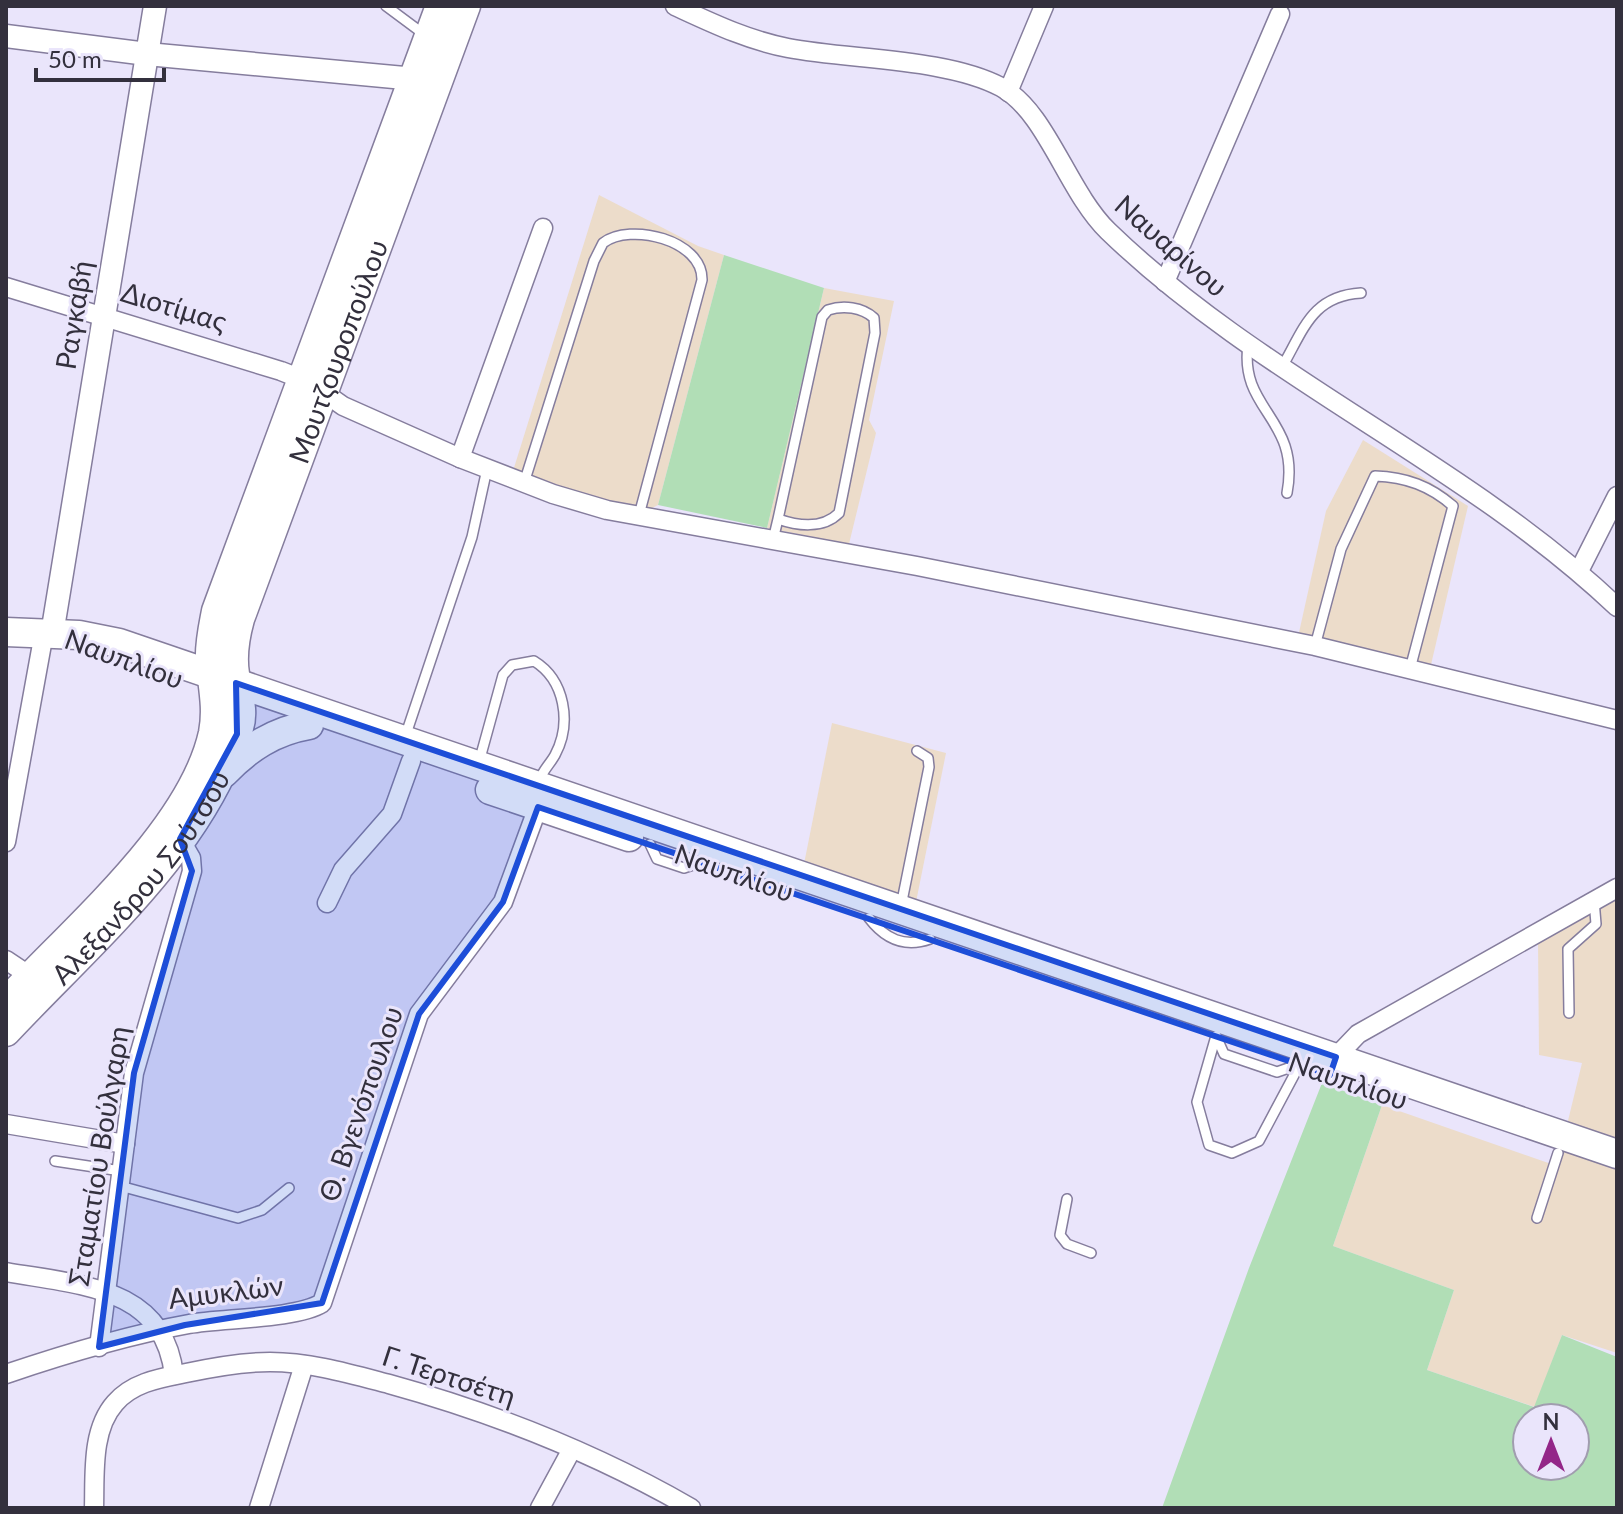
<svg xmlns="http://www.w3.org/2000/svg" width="1623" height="1514" font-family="Lato,sans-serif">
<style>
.commercial{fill:#ecdcca}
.grass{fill:#b1deb6;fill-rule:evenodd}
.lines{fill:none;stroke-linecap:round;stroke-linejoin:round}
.service-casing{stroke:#857d9d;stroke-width:12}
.minor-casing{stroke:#857d9d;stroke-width:21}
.tertiary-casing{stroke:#857d9d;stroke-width:25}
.primary-casing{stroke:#857d9d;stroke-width:31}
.service{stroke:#fff;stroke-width:9}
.minor{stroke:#fff;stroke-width:18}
.tertiary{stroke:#fff;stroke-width:22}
.primary{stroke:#fff;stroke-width:28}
.marked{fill:#1d4ed8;fill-opacity:0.2;stroke:#1d4ed8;stroke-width:6;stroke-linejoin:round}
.labels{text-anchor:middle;stroke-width:6;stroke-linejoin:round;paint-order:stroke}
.street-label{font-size:28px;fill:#33303d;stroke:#eae5fb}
</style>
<rect width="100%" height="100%" fill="#eae5fb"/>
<!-- commercial -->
<g class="commercial">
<polygon points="599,195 698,246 724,255 658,505 650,509 587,497 513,471"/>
<polygon points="824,288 894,301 869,420 876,433 849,544 767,528"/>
<polygon points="1363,440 1468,506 1430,669 1298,637 1326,511"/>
<polygon points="832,723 946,753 916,902 804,864"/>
<polygon points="1617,899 1617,1353 1562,1335 1535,1407 1427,1370 1454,1290 1333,1246 1382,1105 1557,1166 1582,1063 1539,1055 1538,941"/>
</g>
<!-- grass -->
<g class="grass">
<polygon points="724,255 824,288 767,528 658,505"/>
<path d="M1322,1083L1382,1105L1333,1246L1454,1290L1427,1370L1534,1407L1562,1335L1617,1357V1508H1162L1249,1268ZM1527,1418H1575V1466H1527Z"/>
</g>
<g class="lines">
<!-- service casing -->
<g class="service-casing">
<g id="service">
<polyline points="386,6 425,35"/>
<path d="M1248,345C1239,411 1301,418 1287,493"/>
<path d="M1282,367C1304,329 1312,296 1361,293"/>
<path d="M524,483L594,261L603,243C630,222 703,240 702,280L639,515"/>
<path d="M773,540L778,519L822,317L828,310C843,305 862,307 874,318L875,333L839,513C823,529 798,526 778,519"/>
<path d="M1315,646L1341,549L1375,476C1406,477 1430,486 1453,506L1410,669"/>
<polyline points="405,737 472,537 487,469"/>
<path d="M479,762L503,675L512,665L534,661C565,680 572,723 555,755C550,764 543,770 539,781"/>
<polyline points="650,844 657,859 684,868 702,862"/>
<polyline points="901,906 929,767 928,758 917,751"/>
<path d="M869,918C885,939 904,948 930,939"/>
<polyline points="1569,1013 1568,949 1596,924 1594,900"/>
<polyline points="1216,1036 1197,1102 1209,1145 1232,1153 1259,1141 1300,1064"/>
<polyline points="1216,1036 1224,1054 1277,1072 1300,1064"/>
<polyline points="55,1161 121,1171"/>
<polyline points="120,1186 238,1218 262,1210 289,1188"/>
<polyline points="1067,1199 1060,1235 1067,1244 1091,1253"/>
<polyline points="1537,1218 1558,1153"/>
</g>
</g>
<!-- minor casing -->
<g class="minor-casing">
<g id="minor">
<path d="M675,6C712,23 747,40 788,48C851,60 946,58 1001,87C1047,112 1067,191 1108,231C1261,379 1463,461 1617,607"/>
<polyline points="1008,92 1044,6"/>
<polyline points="1165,282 1280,14"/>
<polyline points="6,287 281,371 309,382 343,406 460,458 553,494 607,510 917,566 1315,646 1617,720"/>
<polyline points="460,458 543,228"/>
<polyline points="1579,571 1617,496"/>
<polyline points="6,842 44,633"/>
<polyline points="327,903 343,870 392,814 411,761"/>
<polyline points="6,960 30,976"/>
<polyline points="1330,1075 1336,1057 1358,1034 1617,888"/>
<polyline points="6,1124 125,1144"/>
<path d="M6,1272C78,1285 164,1286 174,1375"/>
<polyline points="99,1347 134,1073 192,871 191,858 180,839"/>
<path d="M6,1374C65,1354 128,1335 189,1324C223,1318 296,1319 322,1303L419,1014L503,902L538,807"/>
<path d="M94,1508C95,1474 91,1430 115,1403C133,1382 161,1378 186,1373C214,1367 242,1362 270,1362C310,1362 351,1374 389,1384C494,1413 597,1454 691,1508"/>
<polyline points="259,1508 304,1365"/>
<polyline points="540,1508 572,1449"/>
</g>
</g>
<!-- tertiary casing -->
<g class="tertiary-casing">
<g id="tertiary">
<polyline points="6,36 147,54 426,80"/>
<polyline points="52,634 155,6"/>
</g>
</g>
<!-- primary casing -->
<g class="primary-casing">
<g id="primary">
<polyline points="6,632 79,635 119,643 1617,1154"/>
<path d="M224,773C248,748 274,731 309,725"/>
<polyline points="490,790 629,837"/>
<path d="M6,1002C72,930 192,830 213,733C218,707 212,685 210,660C209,644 213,627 216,611L440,6"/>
<path id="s1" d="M6,1032C89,943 203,848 239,728C245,709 237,693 235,674C232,655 235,637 240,619L466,6"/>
</g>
</g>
<!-- service -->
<use href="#service" class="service"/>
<!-- minor -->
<use href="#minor" class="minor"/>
<!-- tertiary -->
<use href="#tertiary" class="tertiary"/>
<!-- primary -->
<use href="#primary" class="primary"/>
</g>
<!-- marked area -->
<path class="marked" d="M236,683L1336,1057L1330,1075L538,807L503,902L419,1014L322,1303L185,1325L99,1347L134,1073L192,871L180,839L237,734Z"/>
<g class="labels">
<!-- street labels -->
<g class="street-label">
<text transform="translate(1171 246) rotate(41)" y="10">Ναυαρίνου</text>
<text transform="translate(174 307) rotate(17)" y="10">Διοτίμας</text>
<text transform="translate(74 315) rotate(-81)" y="10">Ραγκαβή</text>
<text dy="10" stroke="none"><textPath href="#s1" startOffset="782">Μουτζουροπούλου</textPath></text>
<text transform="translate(124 659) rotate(20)" y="10">Ναυπλίου</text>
<text dy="10" stroke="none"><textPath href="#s1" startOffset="206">Αλεξανδρου Σούτσου</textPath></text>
<text transform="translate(734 873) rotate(19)" y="10">Ναυπλίου</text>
<text transform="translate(1348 1081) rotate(19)" y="10">Ναυπλίου</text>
<text transform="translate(361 1104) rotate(-71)" y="10">Θ. Βγενόπουλου</text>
<text transform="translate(99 1156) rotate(-81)" y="10">Σταματίου Βούλγαρη</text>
<text transform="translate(226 1292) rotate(-7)" y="10">Αμυκλών</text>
<text transform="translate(449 1376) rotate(18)" y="10">Γ. Τερτσέτη</text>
</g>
</g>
<!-- border -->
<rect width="1623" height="1514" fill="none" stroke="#33303d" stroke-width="16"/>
<!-- north arrow -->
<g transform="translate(1551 1442)"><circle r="38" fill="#eae5fb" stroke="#a19daf" stroke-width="2"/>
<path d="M0-6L14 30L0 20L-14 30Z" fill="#932688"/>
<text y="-12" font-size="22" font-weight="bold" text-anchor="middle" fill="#33303d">N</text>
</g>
<!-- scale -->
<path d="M36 68v12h128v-12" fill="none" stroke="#33303d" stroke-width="4"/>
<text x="48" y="68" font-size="24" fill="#33303d" stroke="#eae5fb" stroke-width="6" paint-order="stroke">50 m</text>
</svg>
